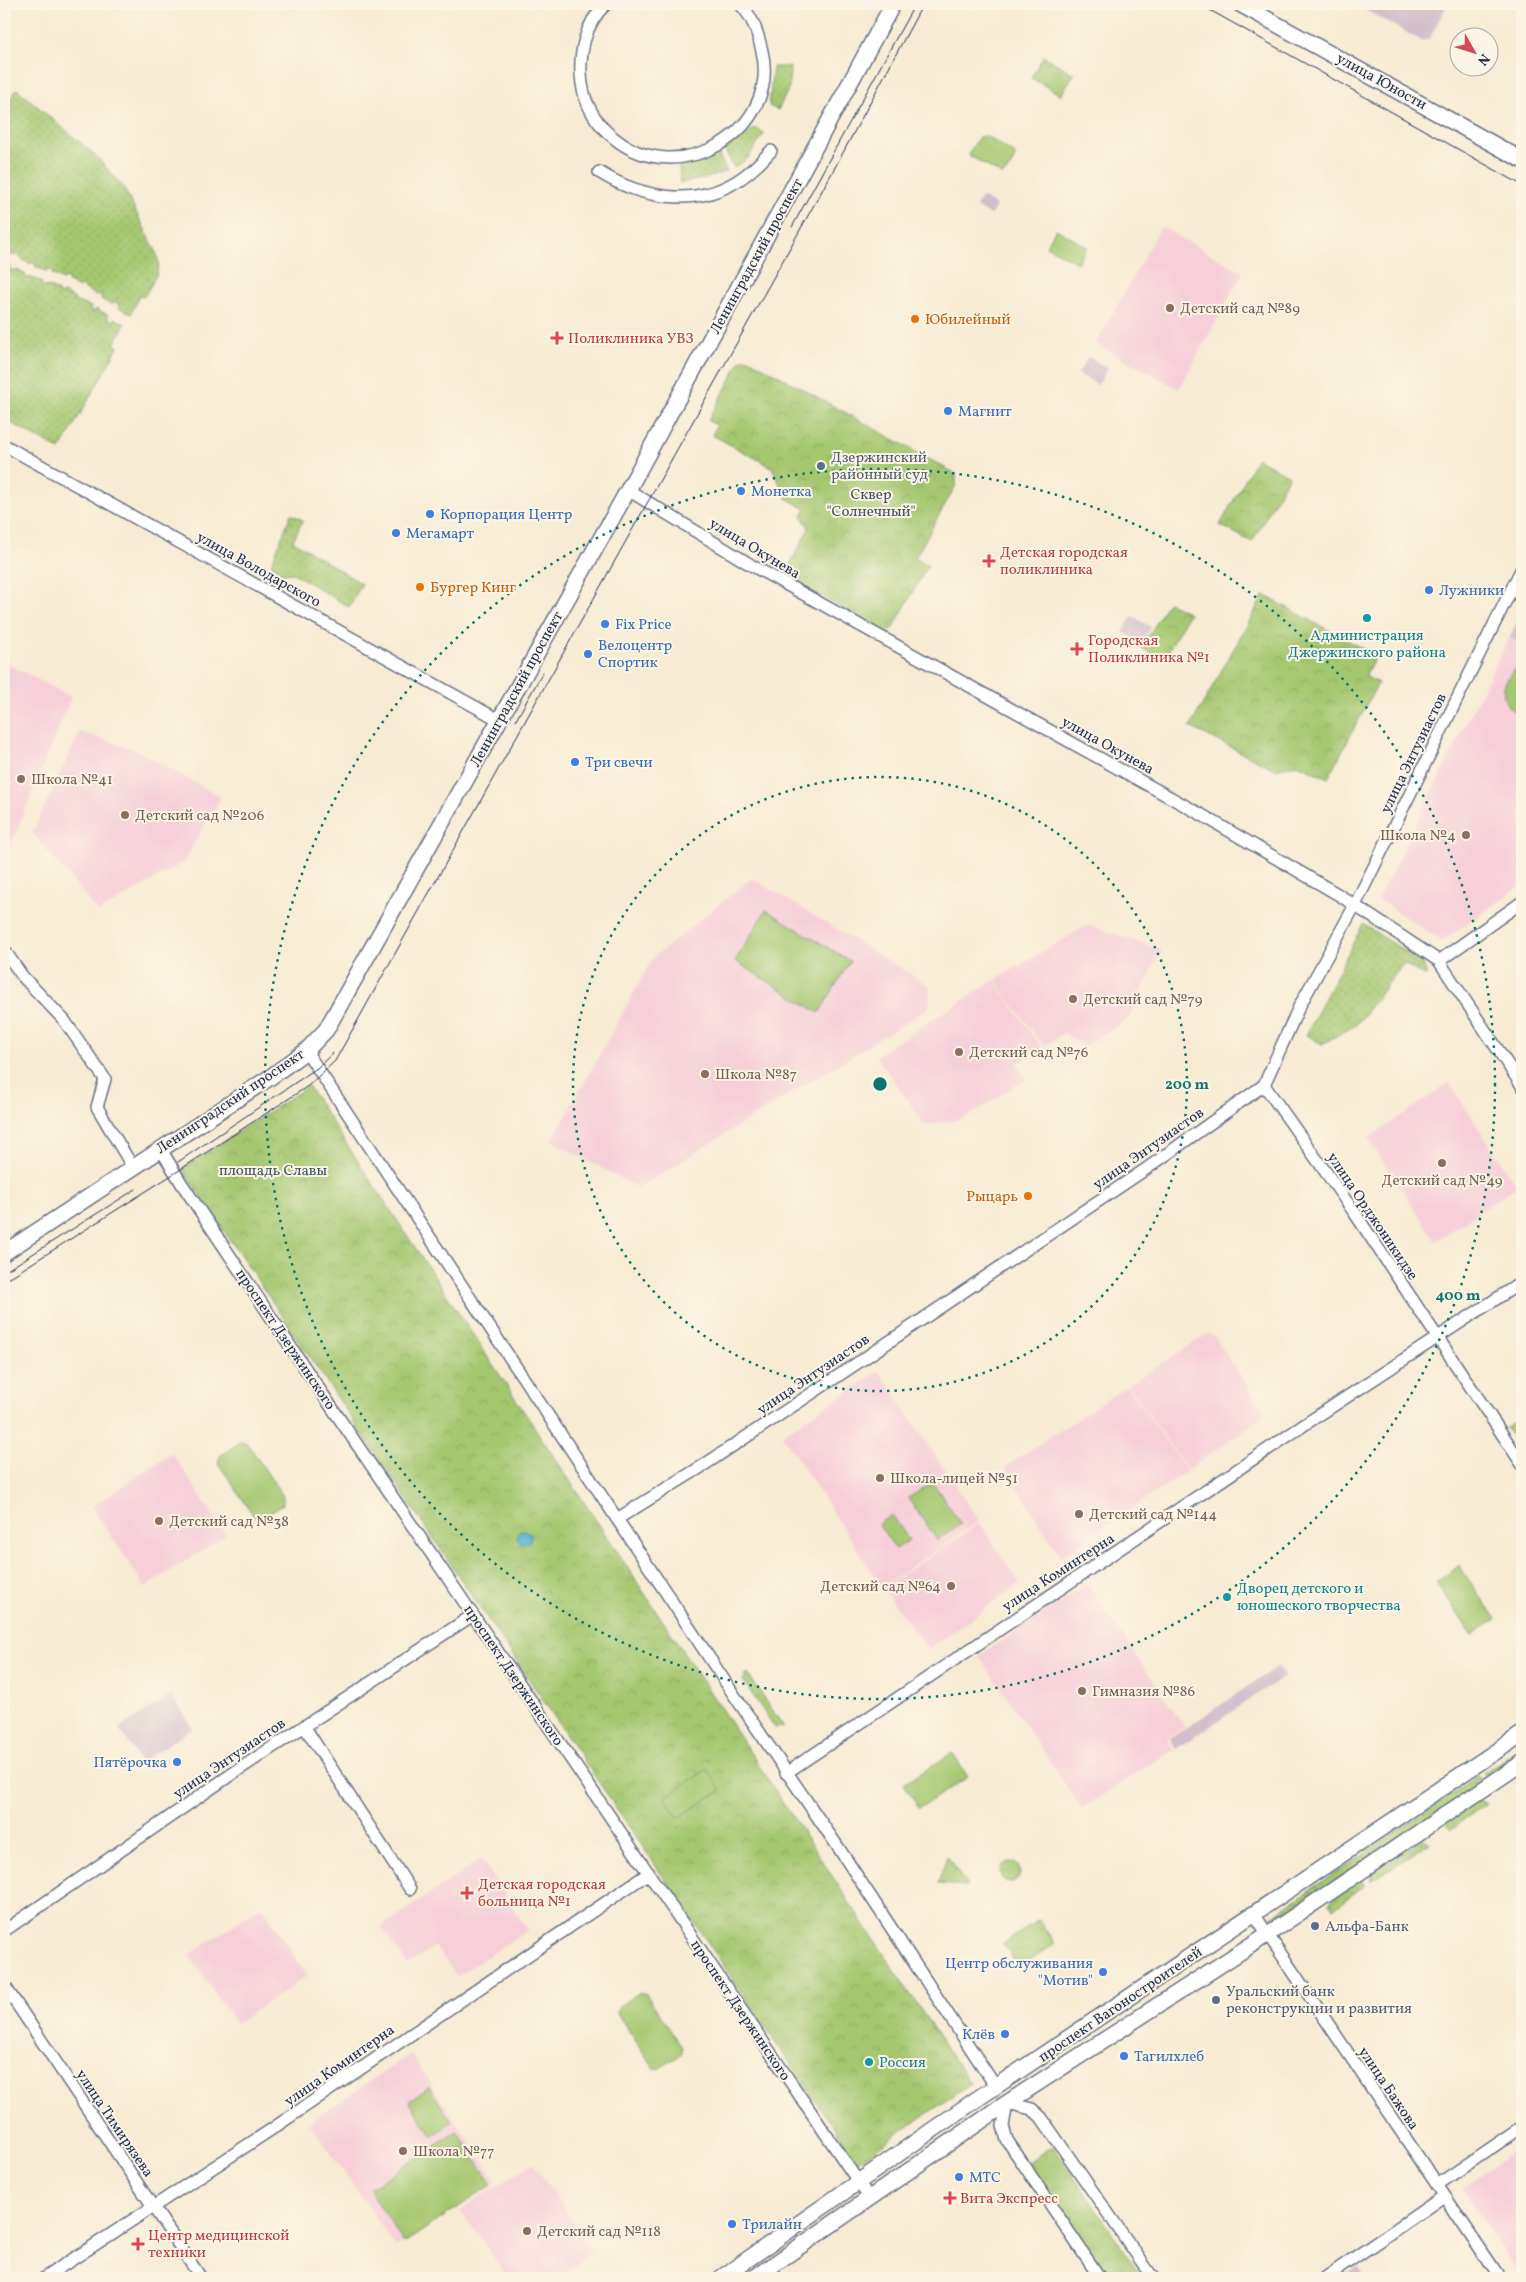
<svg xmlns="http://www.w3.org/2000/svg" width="1526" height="2282" font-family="Vollkorn,serif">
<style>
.built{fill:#f6cfd9}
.industrial{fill:#d1bdcb}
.grass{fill:url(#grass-dots);stroke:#607b67}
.park{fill:url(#park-crowns);stroke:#607b67}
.pitch{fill:#a5c770;stroke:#607b67}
.water{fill:url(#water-ripples);stroke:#367297}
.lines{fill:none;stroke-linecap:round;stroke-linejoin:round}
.minor-casing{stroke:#687187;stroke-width:14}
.major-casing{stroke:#687187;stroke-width:18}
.minor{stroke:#fff;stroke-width:11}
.major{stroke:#fff;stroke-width:15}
.tram{stroke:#1b2f5e;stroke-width:1}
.ring{fill:none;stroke:#0f766e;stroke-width:2.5;stroke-dasharray:2.5 5}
.education-dot{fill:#8d6e63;stroke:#fcf5e5;stroke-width:2}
.food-dot{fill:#e8710a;stroke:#fcf5e5;stroke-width:2}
.health-dot{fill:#e0444e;stroke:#fcf5e5;stroke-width:2}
.shop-dot{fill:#3f7fe0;stroke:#fcf5e5;stroke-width:2}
.service-dot{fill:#5c6f8a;stroke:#fcf5e5;stroke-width:2}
.culture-dot{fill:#0f9aa8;stroke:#fcf5e5;stroke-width:2}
.labels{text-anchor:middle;stroke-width:4;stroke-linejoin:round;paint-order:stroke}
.street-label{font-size:15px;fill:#1b2f5e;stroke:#fcf5e5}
.education-label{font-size:15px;fill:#785e54;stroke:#fcf5e5;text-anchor:start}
.food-label{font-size:15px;fill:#c56008;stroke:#fcf5e5;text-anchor:start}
.health-label{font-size:15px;fill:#be3a42;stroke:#fcf5e5;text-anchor:start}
.shop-label{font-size:15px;fill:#366cbe;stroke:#fcf5e5;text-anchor:start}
.service-label{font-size:15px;fill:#4e5e75;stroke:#fcf5e5;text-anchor:start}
.park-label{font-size:15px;fill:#3e5562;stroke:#fcf5e5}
.culture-label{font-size:15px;fill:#0d838f;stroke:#fcf5e5;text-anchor:start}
.centre{fill:#0f766e;stroke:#fcf5e5;stroke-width:2.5}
.ring-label{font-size:15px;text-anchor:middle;font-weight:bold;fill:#0f766e;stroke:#fcf5e5;stroke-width:4;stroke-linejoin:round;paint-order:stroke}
</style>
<defs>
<pattern id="grass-dots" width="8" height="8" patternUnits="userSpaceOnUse" patternTransform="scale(1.25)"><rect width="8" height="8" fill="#a5c770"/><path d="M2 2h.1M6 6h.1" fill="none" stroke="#8dab63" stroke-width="1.8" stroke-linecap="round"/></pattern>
<pattern id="park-crowns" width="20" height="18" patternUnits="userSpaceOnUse" patternTransform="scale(1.25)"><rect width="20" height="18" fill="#a5c770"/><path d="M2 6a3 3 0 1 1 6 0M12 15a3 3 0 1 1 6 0" fill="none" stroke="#8dab63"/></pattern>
<pattern id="water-ripples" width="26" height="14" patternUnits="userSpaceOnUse" patternTransform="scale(1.25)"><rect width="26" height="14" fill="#51b6d0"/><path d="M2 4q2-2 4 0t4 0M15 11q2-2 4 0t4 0" fill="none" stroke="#4294ac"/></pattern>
</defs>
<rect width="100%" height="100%" fill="#fcf5e5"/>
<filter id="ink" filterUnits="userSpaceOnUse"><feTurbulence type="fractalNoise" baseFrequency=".02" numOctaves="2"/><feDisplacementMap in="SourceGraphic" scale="10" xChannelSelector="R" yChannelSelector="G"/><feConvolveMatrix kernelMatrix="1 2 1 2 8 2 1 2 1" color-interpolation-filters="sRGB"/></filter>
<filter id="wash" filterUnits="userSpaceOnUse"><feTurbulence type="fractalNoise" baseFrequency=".0096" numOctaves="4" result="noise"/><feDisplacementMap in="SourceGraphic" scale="20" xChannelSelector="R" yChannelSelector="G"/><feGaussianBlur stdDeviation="1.12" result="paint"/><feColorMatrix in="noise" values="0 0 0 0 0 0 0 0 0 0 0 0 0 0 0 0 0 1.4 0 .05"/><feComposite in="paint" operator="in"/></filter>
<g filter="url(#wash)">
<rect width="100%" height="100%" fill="#f7ebd3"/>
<!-- built -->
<g class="built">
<polygon points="1161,227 1243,272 1179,389 1096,344"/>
<polygon points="1509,638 1522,646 1522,885 1442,941 1378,899"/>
<polygon points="4,662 71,697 4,861"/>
<polygon points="80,732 136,750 221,797 184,862 99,912 32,833"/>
<polygon points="752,878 930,986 929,1008 638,1188 552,1141 653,958"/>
<polygon points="1088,925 1162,950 1128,1019 1083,1047 1064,1033 1044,1047 995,980"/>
<polygon points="994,980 1042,1048 1016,1064 1026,1079 964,1119 925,1125 876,1056"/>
<polygon points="1449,1083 1517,1186 1436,1241 1368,1139"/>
<polygon points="1208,1334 1214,1336 1266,1414 1188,1470 1128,1385"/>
<polygon points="879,1371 979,1521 882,1587 782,1435"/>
<polygon points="1127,1386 1187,1471 1061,1557 1005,1467"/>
<polygon points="172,1453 226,1535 145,1587 92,1507"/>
<polygon points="980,1523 1020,1584 928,1649 883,1588"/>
<polygon points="1087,1584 1185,1727 1167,1739 1173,1749 1082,1809 979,1656"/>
<polygon points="481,1859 528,1930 457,1976 435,1946 408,1965 381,1927"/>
<polygon points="262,1906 307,1976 236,2024 189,1955"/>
<polygon points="411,2054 496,2181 396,2247 309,2122"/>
<polygon points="1522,2146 1522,2278 1521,2278 1462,2188"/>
<polygon points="533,2163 594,2252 557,2278 508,2278 460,2210"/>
</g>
<!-- industrial -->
<g class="industrial">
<polygon points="1354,4 1448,4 1429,39 1422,41"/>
<polygon points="981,197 996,205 991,215 976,207"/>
<polygon points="1088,357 1108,368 1098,385 1078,374"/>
<polygon points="1522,611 1522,645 1509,638"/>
<polygon points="1132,616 1151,627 1142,643 1123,632"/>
<polygon points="1278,1666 1285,1676 1176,1749 1170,1739"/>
<polygon points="171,1695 193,1728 141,1762 119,1728"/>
<polygon points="1357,2267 1364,2278 1346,2278 1345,2275"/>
</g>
<!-- grass -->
<g class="grass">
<polygon points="773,67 790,67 789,88 778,110 769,106"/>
<polygon points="17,89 95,155 123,187 156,251 159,264 156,276 144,297 139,296 131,314 118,307 119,304 114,302 112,305 101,299 102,296 97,294 96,296 81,286 79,288 68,282 69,280 65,278 63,280 52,274 53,272 48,269 47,272 35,266 36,264 31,262 30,264 21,259 22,257 16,254 14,256 4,250 4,104 6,105"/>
<polygon points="755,128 764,134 748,158 734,168 725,150"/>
<polygon points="718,154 727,171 708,178 680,183 679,165"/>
<polygon points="4,263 10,266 9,269 15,271 17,270 25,274 25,276 29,279 30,277 42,282 41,285 46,287 47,286 58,291 57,293 62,295 63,293 75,299 74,301 91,307 90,310 95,312 96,309 108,315 107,318 112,321 114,318 125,324 114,344 118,347 60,450 4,419"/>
<polygon points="291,514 303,520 293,541 362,584 349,607 293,573 274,574 272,562"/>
<polygon points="1363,924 1423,963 1427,975 1423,976 1404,963 1356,1025 1322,1044 1306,1035"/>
<polygon points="1514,1423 1522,1434 1522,1452 1506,1428"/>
<polygon points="747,1673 784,1727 775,1728 743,1681"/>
<polygon points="1522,1746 1522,1757 1488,1780 1483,1773"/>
<polygon points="1478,1776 1483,1784 1277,1924 1272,1916"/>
<polygon points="1478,1799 1486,1804 1451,1829 1445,1823"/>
<polygon points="1423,1838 1430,1843 1371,1881 1370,1872"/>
<polygon points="1360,1879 1365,1885 1334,1908 1329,1902"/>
</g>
<!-- park -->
<g class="park">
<polygon points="1043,56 1074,74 1061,95 1031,78"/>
<polygon points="747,358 956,474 956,485 915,558 928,565 893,628 886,632 784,576 809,528 802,516 806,509 786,498 772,467 712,435 717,425 708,421 741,360"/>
<polygon points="1257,458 1289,476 1252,542 1220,525"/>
<polygon points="1264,595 1376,656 1365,676 1378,683 1328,778 1297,764 1275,769 1190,727"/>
<polygon points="1168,602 1189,613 1163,660 1142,648"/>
<polygon points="308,1086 970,2084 857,2162 182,1169"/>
<polygon points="947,1856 967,1886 938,1884"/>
<circle cx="1010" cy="1872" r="10"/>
<polygon points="1039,1920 1055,1944 1019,1968 1003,1944"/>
<polygon points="1053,2146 1143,2278 1107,2278 1028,2162"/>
</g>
<!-- pitch -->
<g class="pitch">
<path d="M986,136L1015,154C1015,161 1008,172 1002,175L970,156L969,153L979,137Z"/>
<polygon points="1056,229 1087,247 1077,263 1046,246"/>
<path d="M1522,664V717C1496,703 1499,680 1522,664Z"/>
<polygon points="766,910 850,961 819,1013 735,961"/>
<polygon points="241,1441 247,1443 283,1496 283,1504 259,1519 254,1516 218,1463 220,1456"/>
<polygon points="933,1483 961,1524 937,1540 908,1498"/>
<polygon points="892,1515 909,1540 896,1549 878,1524"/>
<polygon points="1459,1566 1496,1619 1472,1635 1436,1582"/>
<polygon points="952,1753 968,1777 919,1808 904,1784"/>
<polygon points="707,1769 721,1790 678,1818 665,1798"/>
<polygon points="640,1992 646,1994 682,2047 682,2054 658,2069 653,2067 617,2013 619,2006"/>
<polygon points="429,2087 452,2122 432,2136 409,2101"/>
<polygon points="457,2131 492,2185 404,2243 369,2189"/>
</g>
<!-- water -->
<circle class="water" cx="524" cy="1537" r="7"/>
</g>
<g filter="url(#ink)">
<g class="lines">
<!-- minor casing -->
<g class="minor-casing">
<g id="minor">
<path d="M606,4C584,24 578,56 582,84C585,105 597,125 614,138C677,190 781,133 762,51C758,34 753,17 740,4"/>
<path d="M599,172C640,198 694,208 737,181C750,173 761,162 771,151"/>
<polyline points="4,445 499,720"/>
<polyline points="628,490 751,565 1202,815 1339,895 1439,961 1522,1086"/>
<polyline points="4,950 23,977 64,1020 105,1079 97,1107 132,1166"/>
<polyline points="1439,961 1522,902"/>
<polyline points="306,1051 734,1695 836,1844 996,2087"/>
<polyline points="1264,1085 1354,1212 1522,1464"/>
<polyline points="160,1148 182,1184 307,1371 870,2199"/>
<polyline points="617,1519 701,1467 847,1370 1146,1169 1264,1085 1299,1007 1355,905 1522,568"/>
<polyline points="304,1726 410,1889"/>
<polyline points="786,1773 1307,1423 1522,1282"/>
<polyline points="1254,1914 1500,2278"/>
<polyline points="4,1931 232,1774 473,1615"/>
<polyline points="4,1985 201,2278"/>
<polyline points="1437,2185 1522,2127"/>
<polyline points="44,2278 269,2131 649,1873"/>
<polyline points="1100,2278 1007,2140 1003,2126 1007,2103 1032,2109 1041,2117 1153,2278"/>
<polyline points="1325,2278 1444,2196"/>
</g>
</g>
<!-- major casing -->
<g class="major-casing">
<g id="major">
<polyline points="1240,4 1522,160"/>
<polyline points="4,1253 272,1076 306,1051 326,1030 628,490 893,4"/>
<polyline points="721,2278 974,2101 1522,1734"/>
<polyline points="754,2278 1007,2103 1268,1934 1522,1763"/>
</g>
</g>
<!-- minor -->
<use href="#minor" class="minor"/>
<!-- major -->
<use href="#major" class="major"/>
<!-- tram -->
<g class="tram">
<polyline points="1199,4 1522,185"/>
<polyline points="792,227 915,4"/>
<polyline points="516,720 543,672"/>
<polyline points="178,1162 317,1068 333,1053"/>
<polyline points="4,1272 136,1189"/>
<polyline points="4,1281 175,1173 308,1086 335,1061 838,162 923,4"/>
</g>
</g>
</g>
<!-- distance rings -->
<g class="ring">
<circle cx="880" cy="1084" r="307"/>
<circle cx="880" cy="1084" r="615"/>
</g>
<!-- markers -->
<g class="education-dot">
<circle cx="1170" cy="308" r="5"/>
<circle cx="21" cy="779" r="5"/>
<circle cx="125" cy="815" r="5"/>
<circle cx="1466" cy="835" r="5"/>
<circle cx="1073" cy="999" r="5"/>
<circle cx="959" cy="1052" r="5"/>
<circle cx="705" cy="1074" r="5"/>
<circle cx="1442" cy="1163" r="5"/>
<circle cx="880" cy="1478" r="5"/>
<circle cx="1079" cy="1514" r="5"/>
<circle cx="159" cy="1521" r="5"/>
<circle cx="951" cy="1586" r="5"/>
<circle cx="1082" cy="1691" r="5"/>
<circle cx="403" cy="2151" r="5"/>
<circle cx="527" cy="2231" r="5"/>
</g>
<g class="food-dot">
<circle cx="915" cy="319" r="5"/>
<circle cx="420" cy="587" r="5"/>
<circle cx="1028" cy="1196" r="5"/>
</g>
<g class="health-dot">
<path d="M554.5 330.5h5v5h5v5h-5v5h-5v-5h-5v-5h5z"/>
<path d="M986.5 553.5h5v5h5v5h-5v5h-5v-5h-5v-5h5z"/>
<path d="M1074.5 641.5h5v5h5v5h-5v5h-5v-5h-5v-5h5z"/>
<path d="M464.5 1885.5h5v5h5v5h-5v5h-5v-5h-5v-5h5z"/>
<path d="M947.5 2190.5h5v5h5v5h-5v5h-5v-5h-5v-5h5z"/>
<path d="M135.5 2236.5h5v5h5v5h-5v5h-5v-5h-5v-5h5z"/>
</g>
<g class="shop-dot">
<circle cx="948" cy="411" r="5"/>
<circle cx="741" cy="491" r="5"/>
<circle cx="430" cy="514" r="5"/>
<circle cx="396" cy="533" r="5"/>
<circle cx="1429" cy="590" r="5"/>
<circle cx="605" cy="624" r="5"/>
<circle cx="588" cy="654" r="5"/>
<circle cx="575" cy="762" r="5"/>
<circle cx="177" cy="1762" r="5"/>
<circle cx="1103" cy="1972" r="5"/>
<circle cx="1005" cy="2034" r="5"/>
<circle cx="1124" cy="2056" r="5"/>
<circle cx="959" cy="2177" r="5"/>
<circle cx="732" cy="2224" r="5"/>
</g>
<g class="service-dot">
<circle cx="821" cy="466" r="5"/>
<circle cx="1315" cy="1926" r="5"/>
<circle cx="1216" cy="2000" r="5"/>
</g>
<g class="culture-dot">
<circle cx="1367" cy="618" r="5"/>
<circle cx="1227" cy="1597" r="5"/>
<circle cx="869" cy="2062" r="5"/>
</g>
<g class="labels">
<!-- street labels -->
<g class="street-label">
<text transform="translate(1382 81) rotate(29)" y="5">улица Юности</text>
<text transform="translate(756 256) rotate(-61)" y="5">Ленинградский проспект</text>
<text transform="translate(755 548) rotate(31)" y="5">улица Окунева</text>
<text transform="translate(259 569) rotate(29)" y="5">улица Володарского</text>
<text transform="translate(516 689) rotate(-61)" y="5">Ленинградский проспект</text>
<text transform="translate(1108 745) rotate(29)" y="5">улица Окунева</text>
<text transform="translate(1413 753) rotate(-64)" y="5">улица Энтузиастов</text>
<text transform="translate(230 1101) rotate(-34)" y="5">Ленинградский проспект</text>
<text transform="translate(1148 1148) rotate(-35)" y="5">улица Энтузиастов</text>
<text transform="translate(1373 1216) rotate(56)" y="5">улица Орджоникидзе</text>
<text transform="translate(286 1339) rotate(56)" y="5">проспект Дзержинского</text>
<text transform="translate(813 1374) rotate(-34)" y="5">улица Энтузиастов</text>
<text transform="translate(1058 1572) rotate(-33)" y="5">улица Коминтерна</text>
<text transform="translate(514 1675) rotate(56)" y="5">проспект Дзержинского</text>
<text transform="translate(229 1758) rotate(-34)" y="5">улица Энтузиастов</text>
<text transform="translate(1120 2004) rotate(-34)" y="5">проспект Вагоностроителей</text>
<text transform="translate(741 2010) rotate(56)" y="5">проспект Дзержинского</text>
<text transform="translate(339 2065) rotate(-35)" y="5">улица Коминтерна</text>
<text transform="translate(1389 2088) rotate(56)" y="5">улица Бажова</text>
<text transform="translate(115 2123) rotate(56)" y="5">улица Тимирязева</text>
</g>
<!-- education labels -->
<g class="education-label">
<text x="1180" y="313">Детский сад №89</text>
<text x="31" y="784">Школа №41</text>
<text x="135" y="820">Детский сад №206</text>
<text x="1456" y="840" text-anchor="end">Школа №4</text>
<text x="1083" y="1004">Детский сад №79</text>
<text x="969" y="1057">Детский сад №76</text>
<text x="715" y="1079">Школа №87</text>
<text x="1442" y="1185" text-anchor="middle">Детский сад №49</text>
<text x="890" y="1483">Школа-лицей №51</text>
<text x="1089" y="1519">Детский сад №144</text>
<text x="169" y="1526">Детский сад №38</text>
<text x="941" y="1591" text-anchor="end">Детский сад №64</text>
<text x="1092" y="1696">Гимназия №86</text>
<text x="413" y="2156">Школа №77</text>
<text x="537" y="2236">Детский сад №118</text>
</g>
<!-- food labels -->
<g class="food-label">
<text x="925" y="324">Юбилейный</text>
<text x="430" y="592">Бургер Кинг</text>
<text x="1018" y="1201" text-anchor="end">Рыцарь</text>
</g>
<!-- health labels -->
<g class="health-label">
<text x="568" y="343">Поликлиника УВЗ</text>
<text x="1000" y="557">Детская городская<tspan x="1000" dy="17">поликлиника</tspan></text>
<text x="1088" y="645">Городская<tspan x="1088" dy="17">Поликлиника №1</tspan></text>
<text x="478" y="1889">Детская городская<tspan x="478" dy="17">больница №1</tspan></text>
<text x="960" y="2203">Вита Экспресс</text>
<text x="148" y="2240">Центр медицинской<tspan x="148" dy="17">техники</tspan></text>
</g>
<!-- shop labels -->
<g class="shop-label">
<text x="958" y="416">Магнит</text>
<text x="751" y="496">Монетка</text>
<text x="440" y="519">Корпорация Центр</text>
<text x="406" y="538">Мегамарт</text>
<text x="1439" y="595">Лужники</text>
<text x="615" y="629">Fix Price</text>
<text x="598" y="650">Велоцентр<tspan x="598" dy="17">Спортик</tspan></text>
<text x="585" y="767">Три свечи</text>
<text x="167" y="1767" text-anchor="end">Пятёрочка</text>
<text x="1093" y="1968" text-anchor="end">Центр обслуживания<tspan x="1093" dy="17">"Мотив"</tspan></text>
<text x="995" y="2039" text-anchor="end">Клёв</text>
<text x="1134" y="2061">Тагилхлеб</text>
<text x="969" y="2182">МТС</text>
<text x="742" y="2229">Трилайн</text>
</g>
<!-- service labels -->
<g class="service-label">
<text x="831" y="462">Дзержинский<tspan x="831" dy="17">районный суд</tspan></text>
<text x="1325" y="1931">Альфа-Банк</text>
<text x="1226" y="1996">Уральский банк<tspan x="1226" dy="17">реконструкции и развития</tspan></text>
</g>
<!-- park labels -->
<g class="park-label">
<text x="871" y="499">Сквер<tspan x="871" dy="17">"Солнечный"</tspan></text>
<text x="273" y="1175">площадь Славы</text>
</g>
<!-- culture labels -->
<g class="culture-label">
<text x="1367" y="640" text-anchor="middle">Администрация<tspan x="1367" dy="17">Джержинского района</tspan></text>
<text x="1237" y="1593">Дворец детского и<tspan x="1237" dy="17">юношеского творчества</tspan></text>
<text x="879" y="2067">Россия</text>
</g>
</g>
<circle cx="880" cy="1084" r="8" class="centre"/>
<g class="ring-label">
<text x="1187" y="1089">200 m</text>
<text x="1458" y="1300">400 m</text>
</g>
<!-- margin -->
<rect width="1526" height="2282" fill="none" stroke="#fcf5e5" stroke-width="20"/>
<!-- north arrow -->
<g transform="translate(1474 52) rotate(129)"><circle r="24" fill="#fcf5e5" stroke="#a2a6af"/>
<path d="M0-4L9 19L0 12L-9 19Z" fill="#d1495b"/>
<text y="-8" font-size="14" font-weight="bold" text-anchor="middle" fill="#1b2f5e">N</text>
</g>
</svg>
